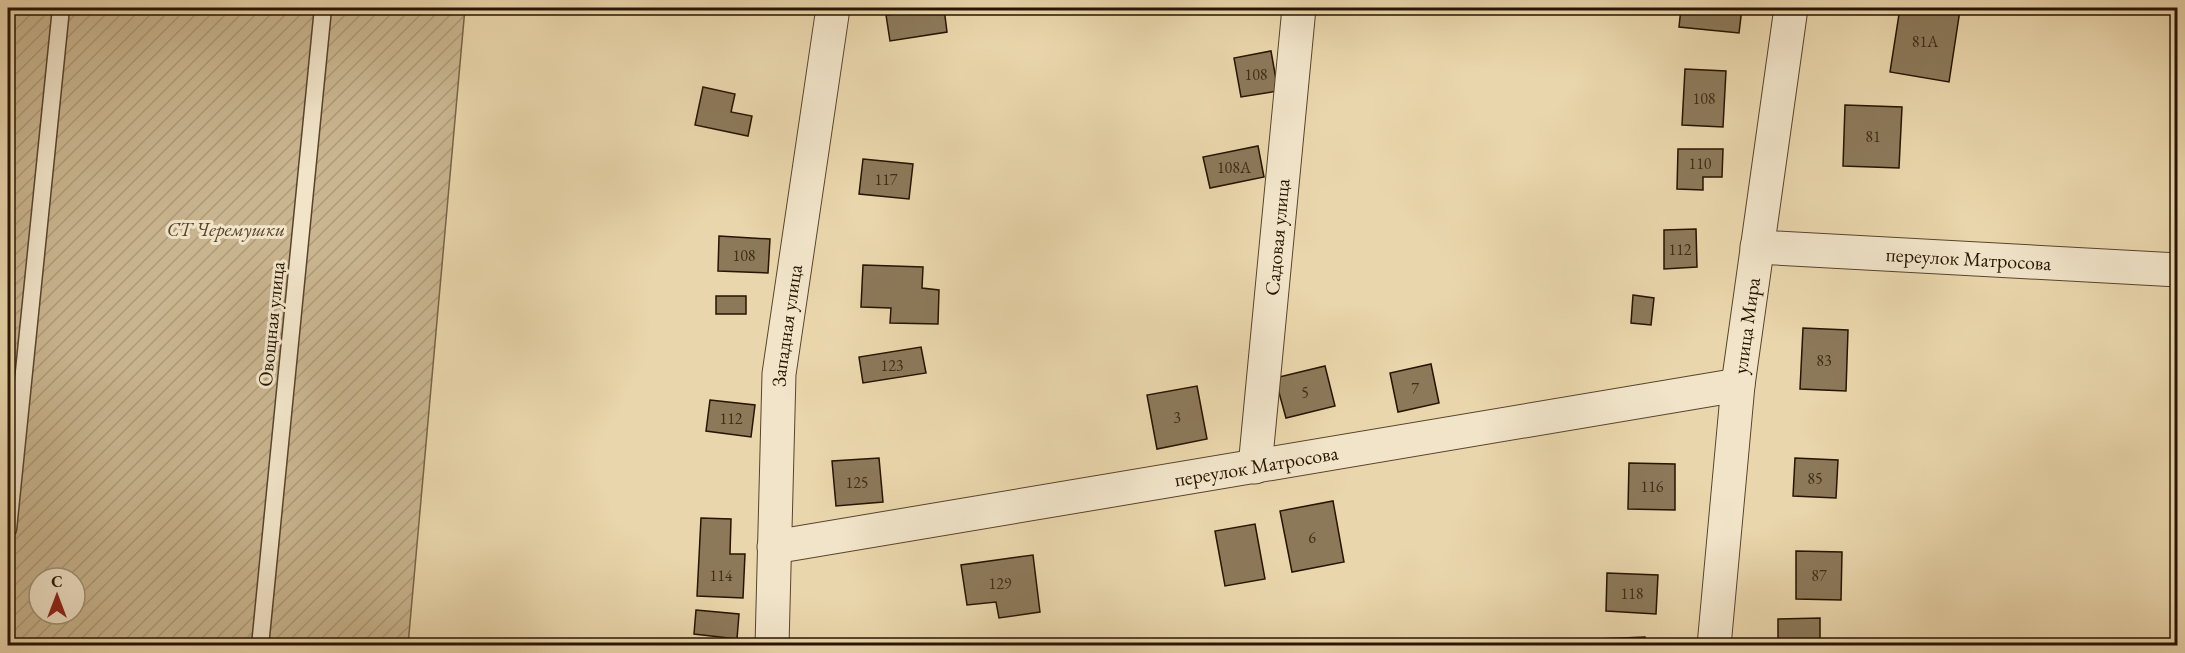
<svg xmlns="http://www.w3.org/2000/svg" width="2185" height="653" font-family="'EB Garamond',serif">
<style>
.garden{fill:url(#garden-furrows);stroke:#786448;stroke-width:1.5;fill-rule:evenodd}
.building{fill:#8c795a;stroke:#271401;stroke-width:1.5}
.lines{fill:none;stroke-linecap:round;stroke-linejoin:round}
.lane-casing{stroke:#58442c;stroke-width:19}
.street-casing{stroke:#58442c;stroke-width:35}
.lane{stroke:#f1e4c9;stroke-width:16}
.street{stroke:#f1e4c9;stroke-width:33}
.labels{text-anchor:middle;stroke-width:6;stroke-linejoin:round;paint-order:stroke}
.number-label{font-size:16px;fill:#402d17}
.park-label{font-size:20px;font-style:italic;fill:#58442c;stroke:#f1e4c9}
.street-label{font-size:20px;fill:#271401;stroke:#f1e4c9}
</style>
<defs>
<pattern id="garden-furrows" width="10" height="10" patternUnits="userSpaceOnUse" patternTransform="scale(1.5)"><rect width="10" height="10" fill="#c9b58f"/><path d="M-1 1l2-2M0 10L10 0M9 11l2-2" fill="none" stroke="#ad9b7a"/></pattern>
</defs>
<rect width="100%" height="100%" fill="#ead6ac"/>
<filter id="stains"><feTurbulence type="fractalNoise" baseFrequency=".00333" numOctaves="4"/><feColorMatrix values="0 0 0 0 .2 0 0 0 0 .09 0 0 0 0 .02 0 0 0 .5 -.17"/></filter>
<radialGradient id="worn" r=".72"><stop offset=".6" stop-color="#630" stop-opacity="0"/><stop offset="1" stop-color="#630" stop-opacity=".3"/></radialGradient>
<!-- garden -->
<path class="garden" d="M8,8H465L408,645H8ZM39,578H75V614H39Z"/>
<!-- building -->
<g class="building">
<polygon points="944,8 947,32 890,41 886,15"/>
<polygon points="1681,8 1742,8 1739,33 1679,27"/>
<polygon points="1900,8 1946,8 1960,10 1949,82 1890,72"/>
<polygon points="1271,51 1278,91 1241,97 1234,58"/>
<polygon points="1685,69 1726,71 1723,127 1682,125"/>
<polygon points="703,87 735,94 731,112 752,116 748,136 695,125"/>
<polygon points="1845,105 1902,107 1899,168 1843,166"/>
<polygon points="1258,146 1264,177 1210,188 1203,157"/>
<polygon points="1678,149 1723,149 1722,177 1703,177 1703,190 1677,189"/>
<polygon points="863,159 913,164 909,199 859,194"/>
<polygon points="1696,229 1697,267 1664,269 1664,230"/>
<polygon points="719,236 770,239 768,273 718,271"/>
<polygon points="863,265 923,267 922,288 939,290 938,324 890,323 891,308 861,307"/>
<polygon points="1633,295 1654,298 1651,325 1631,323"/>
<rect x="716" y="296" width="30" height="18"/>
<polygon points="1803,328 1848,330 1846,391 1800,389"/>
<polygon points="921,347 926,373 863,383 859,357"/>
<polygon points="1431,364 1439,403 1398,412 1390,373"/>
<polygon points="1325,366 1335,406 1286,418 1275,378"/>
<polygon points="1197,386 1207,439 1157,449 1147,395"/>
<polygon points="710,400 755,405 751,437 706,431"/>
<polygon points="879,458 883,502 836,506 832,461"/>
<polygon points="1795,458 1838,460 1836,498 1793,496"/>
<polygon points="1629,463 1675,464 1675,510 1628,509"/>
<polygon points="1333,501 1344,562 1292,572 1280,511"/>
<polygon points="701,518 731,519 730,554 745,554 743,598 697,596"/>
<polygon points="1255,524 1265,579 1225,586 1215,531"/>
<polygon points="1796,551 1842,552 1841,600 1796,599"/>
<polygon points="1033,555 1040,612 999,618 996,602 967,605 961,565"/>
<polygon points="1607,573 1658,575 1656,614 1606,611"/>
<polygon points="696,610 739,614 737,639 694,634"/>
<polygon points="1820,618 1820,646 1778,646 1778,619"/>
<polygon points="1645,637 1646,646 1597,646 1597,639"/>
</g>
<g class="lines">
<!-- lane casing -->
<g class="lane-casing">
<g id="lane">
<polyline points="8,529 61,8"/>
<polyline points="260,646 323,8"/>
</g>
</g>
<!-- street casing -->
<g class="street-casing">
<g id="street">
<path id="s1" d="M1757,247L2178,270"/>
<path id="s2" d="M1255,467L1299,8"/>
<path id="s3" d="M774,547L1738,385"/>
<path id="s4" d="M772,646L779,374L833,8"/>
<path id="s5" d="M1714,646L1738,385L1791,8"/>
</g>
</g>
<!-- lane -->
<use href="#lane" class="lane"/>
<!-- street -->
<use href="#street" class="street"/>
</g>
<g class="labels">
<!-- number labels -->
<g class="number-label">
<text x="1925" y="47">81А</text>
<text x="1256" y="80">108</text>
<text x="1704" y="104">108</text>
<text x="1873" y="142">81</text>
<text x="1700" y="169">110</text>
<text x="1234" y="173">108А</text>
<text x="886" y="185">117</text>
<text x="1680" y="255">112</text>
<text x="744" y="261">108</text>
<text x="1824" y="366">83</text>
<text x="892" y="371">123</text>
<text x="1415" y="394">7</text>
<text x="1305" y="398">5</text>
<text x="1177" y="423">3</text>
<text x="731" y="424">112</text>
<text x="1815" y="484">85</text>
<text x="857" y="488">125</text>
<text x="1652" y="492">116</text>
<text x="1312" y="543">6</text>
<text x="721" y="581">114</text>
<text x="1819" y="581">87</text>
<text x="1000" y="589">129</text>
<text x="1632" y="599">118</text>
</g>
<!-- park labels -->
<g class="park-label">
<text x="226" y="236">СТ Черемушки</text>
</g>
<!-- street labels -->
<g class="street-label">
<text dy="7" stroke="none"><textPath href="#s2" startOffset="231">Садовая улица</textPath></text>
<text dy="7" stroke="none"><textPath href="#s1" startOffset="212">переулок Матросова</textPath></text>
<text transform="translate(271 324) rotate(-84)" y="7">Овощная улица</text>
<text dy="7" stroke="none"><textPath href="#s4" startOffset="321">Западная улица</textPath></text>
<text dy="7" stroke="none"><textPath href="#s5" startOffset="322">улица Мира</textPath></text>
<text dy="7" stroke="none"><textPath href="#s3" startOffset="489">переулок Матросова</textPath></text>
</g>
</g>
<!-- margin -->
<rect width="2185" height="653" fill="none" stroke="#ead6ac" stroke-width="30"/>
<rect x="9" y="9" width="2167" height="635" fill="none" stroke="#271401" stroke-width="3"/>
<rect x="15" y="15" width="2155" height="623" fill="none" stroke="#271401" stroke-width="1.5"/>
<!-- north arrow -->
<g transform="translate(57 596)"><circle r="28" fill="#f1e4c9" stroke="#a09179" stroke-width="1.5"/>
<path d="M0-4.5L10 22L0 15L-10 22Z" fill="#8f2418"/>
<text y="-9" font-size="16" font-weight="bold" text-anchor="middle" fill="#271401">С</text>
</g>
<rect width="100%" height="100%" filter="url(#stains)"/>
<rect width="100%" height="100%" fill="url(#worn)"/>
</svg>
